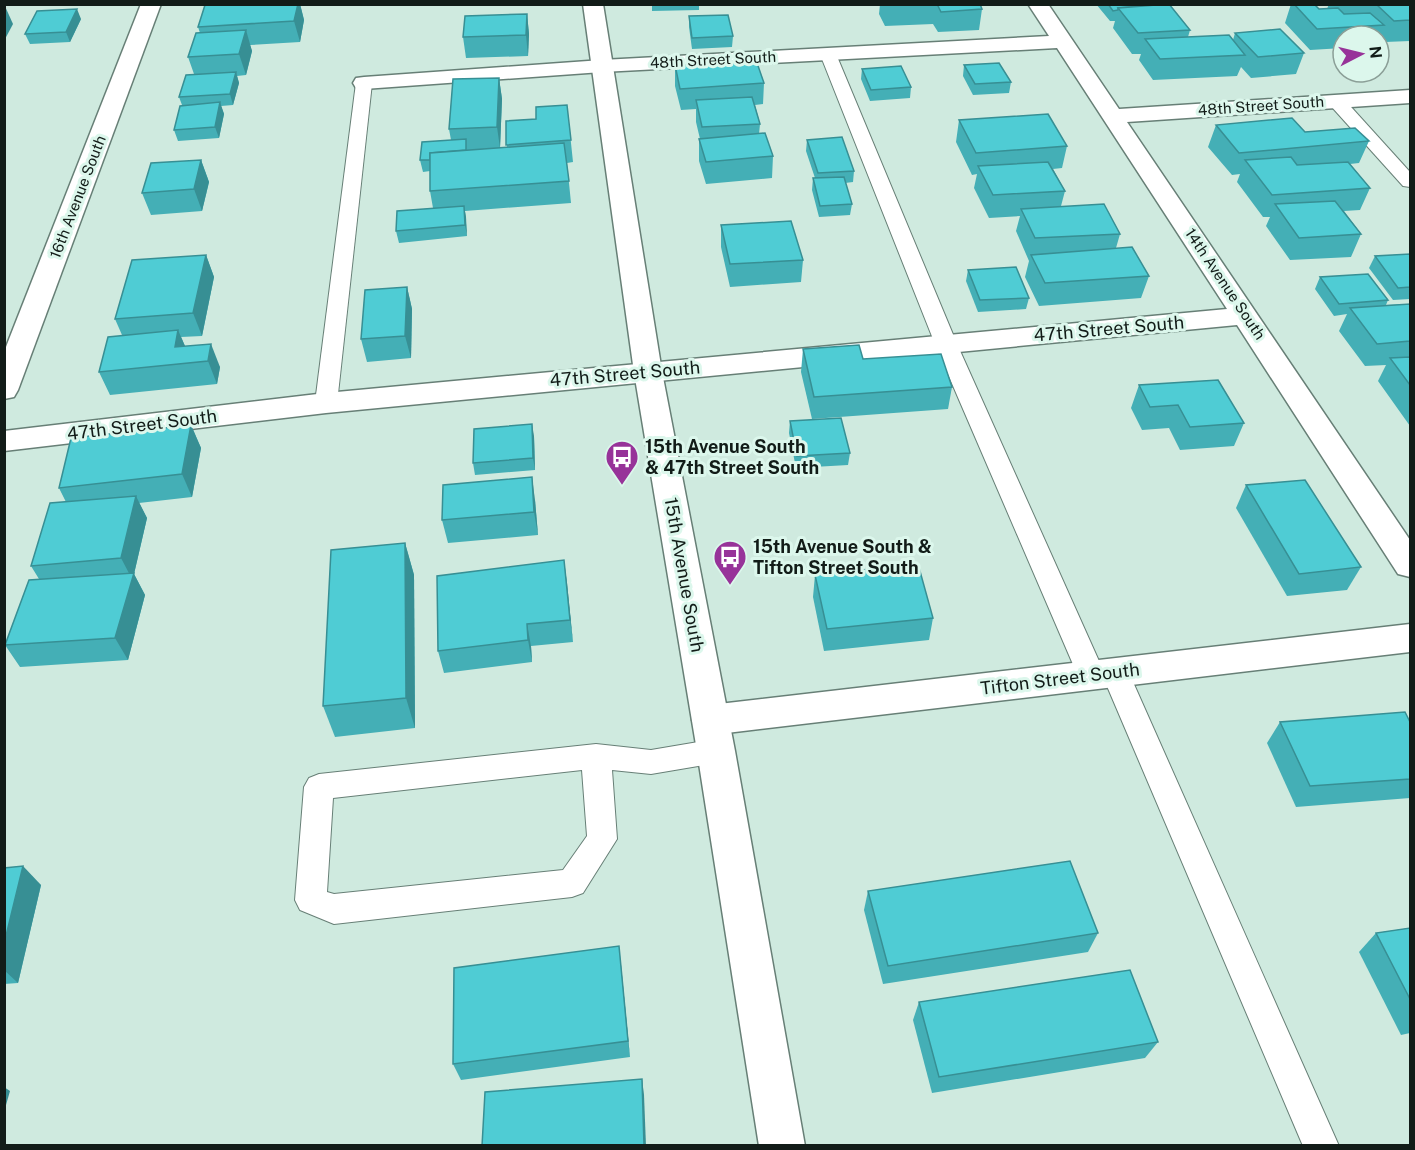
<svg xmlns="http://www.w3.org/2000/svg" width="1415" height="1150" font-family="'Public Sans',sans-serif">
<style>
.lines{fill:none;stroke-linecap:round;stroke-linejoin:round}
.service-casing{stroke:#677f76;stroke-width:2}
.minor-casing{stroke:#677f76;stroke-width:3}
.tertiary-casing{stroke:#677f76;stroke-width:3}
.service{fill:#fff;fill-rule:evenodd}
.minor{fill:#fff;fill-rule:evenodd}
.tertiary{fill:#fff;fill-rule:evenodd}
.wall{fill:#44afb6}
.shaded-wall{fill:#378f94}
.building{fill:#4fccd4;stroke:#378f94;stroke-width:1.5}
.labels{text-anchor:middle;stroke-width:6;stroke-linejoin:round;paint-order:stroke}
.far-street-label{font-size:15px;fill:#121c18;stroke:#dcf7ec}
.street-label{font-size:18px;fill:#121c18;stroke:#dcf7ec}
.poi-label{font-size:18px;font-weight:bold;fill:#121c18;stroke:#dcf7ec;text-anchor:start}
</style>
<rect width="100%" height="100%" fill="#cfeadf"/>
<g class="lines">
<!-- service casing -->
<g class="service-casing">
<g id="service">
<polygon points="828,49 836,54 957,344 1103,670 1105,665 1115,662 1125,665 1129,673 1339,1146 1303,1146 1104,679 1102,684 1092,687 1082,684 1078,676 935,344 820,54"/>
<polygon points="364,78 372,83 337,403 334,408 326,410 318,408 315,403 356,83"/>
<polygon points="1336,96 1342,97 1410,172 1410,187 1403,186 1330,105 1328,101 1330,97"/>
<path d="M716,739L726,742L730,751L726,760L716,763L651,774L612,770L617,839L583,893L572,897L334,924L300,910L295,900L304,787L309,778L319,774L596,744L651,750ZM582,770L587,836L563,870L334,894L327,892L333,798Z"/>
</g>
</g>
<!-- minor casing -->
<g class="minor-casing">
<g id="minor">
<polygon points="141,4 161,4 18,390 14,397 4,399 4,352"/>
<polygon points="1028,4 1048,4 1119,109 1410,90 1410,103 1127,122 1410,540 1410,577 1398,574 1237,325 326,413 4,451 4,431 326,393 1227,309 1057,48 602,72 364,89 356,88 353,83 356,78 364,77 602,60 1049,36"/>
<polygon points="1410,624 1410,652 710,735 697,731 692,720 697,709 710,705"/>
</g>
</g>
<!-- tertiary casing -->
<g class="tertiary-casing">
<polygon id="tertiary" points="583,4 603,4 662,372 735,751 805,1146 759,1146 697,751 634,372"/>
</g>
<!-- service -->
<use href="#service" class="service"/>
<!-- minor -->
<use href="#minor" class="minor"/>
<!-- tertiary -->
<use href="#tertiary" class="tertiary"/>
</g>
<!-- wall -->
<g class="wall">
<polygon points="206,4 300,4 304,20 300,42 250,45 252,51 246,75 237,76 239,83 233,105 221,106 224,114 219,138 178,141 174,130 182,105 179,97 194,74 188,57 200,33 198,27"/>
<polygon points="652,4 699,4 699,10 652,11"/>
<polygon points="880,4 980,4 982,9 979,30 938,32 933,24 885,26 879,14"/>
<polygon points="1096,4 1156,4 1190,30 1188,37 1233,40 1235,33 1304,53 1296,74 1251,78 1241,67 1237,76 1153,80 1139,60 1141,54 1132,54 1113,28 1115,21 1110,21"/>
<polygon points="1291,4 1314,4 1319,9 1327,9 1329,4 1410,4 1410,41 1385,42 1379,36 1343,36 1343,48 1310,50 1285,23"/>
<polygon points="527,14 529,34 528,56 466,58 463,37"/>
<polygon points="689,16 733,36 732,47 692,49 689,27"/>
<polygon points="81,19 70,42 30,44 25,34"/>
<polygon points="675,65 764,83 763,104 755,105 760,124 759,134 773,156 772,178 706,184 699,161 699,139 700,139 696,122 696,109 681,110 675,86"/>
<polygon points="964,65 1011,82 1009,93 973,95 963,76"/>
<polygon points="862,69 911,87 910,98 870,101 861,79"/>
<polygon points="499,78 502,99 500,148 507,148 506,121 536,119 567,105 573,162 567,163 571,203 465,211 467,236 399,243 396,231 433,208 430,191 430,171 423,172 420,160 451,140 449,129"/>
<polygon points="959,120 1067,146 1062,168 1053,169 1065,191 1061,206 1120,234 1116,248 1149,276 1141,298 1039,306 1025,277 1029,261 1016,231 1020,216 989,218 974,188 977,174 972,175 956,142"/>
<polygon points="1216,125 1305,132 1369,141 1359,163 1350,164 1370,188 1360,210 1344,211 1361,234 1351,257 1290,260 1266,226 1270,217 1263,217 1237,182 1240,174 1232,175 1208,147"/>
<polygon points="807,140 854,171 853,182 845,183 852,204 850,215 819,217 812,190 813,178 815,178 806,151"/>
<polygon points="201,160 209,182 202,211 151,215 142,193"/>
<polygon points="721,225 803,260 801,282 730,287 721,247"/>
<polygon points="1410,254 1410,299 1393,300 1369,268 1375,256"/>
<polygon points="206,255 214,277 202,336 181,337 185,346 220,367 217,384 110,395 99,372 122,335 115,319"/>
<polygon points="968,270 1029,298 1026,309 978,312 966,281"/>
<polygon points="1320,277 1388,300 1386,305 1410,304 1410,426 1378,381 1386,365 1365,366 1339,331 1347,314 1334,316 1315,289"/>
<polygon points="407,287 412,309 411,358 367,362 361,339"/>
<polygon points="803,349 952,387 948,409 812,419 801,372"/>
<polygon points="1139,385 1244,423 1234,446 1180,450 1169,428 1142,430 1131,408"/>
<polygon points="790,421 850,453 848,465 796,468 789,433"/>
<polygon points="191,425 201,448 192,497 139,503 147,518 134,574 145,595 128,660 20,667 5,645 39,579 31,566 66,502 59,488"/>
<polygon points="534,436 535,470 475,475 473,463"/>
<polygon points="1246,485 1361,567 1347,590 1287,596 1236,508"/>
<polygon points="535,500 538,535 448,543 442,520"/>
<polygon points="405,543 414,575 415,728 335,737 323,706"/>
<polygon points="564,560 573,642 531,646 532,662 444,673 438,651"/>
<polygon points="815,575 933,618 929,640 824,651 813,597"/>
<polygon points="1280,722 1410,722 1410,798 1296,807 1267,743"/>
<polygon points="4,868 41,885 18,983 4,984"/>
<polygon points="868,891 1098,933 1088,952 883,984 864,910"/>
<polygon points="1410,928 1410,1033 1401,1035 1359,952 1376,933"/>
<polygon points="621,965 630,1057 461,1080 453,1064"/>
<polygon points="919,1002 1158,1042 1145,1058 932,1093 913,1020"/>
</g>
<!-- shaded-wall -->
<g class="shaded-wall">
<polygon points="4,4 13,24 4,41"/>
<polygon points="298,4 300,4 304,20 300,42 294,21"/>
<polygon points="77,9 81,19 70,42 66,32"/>
<polygon points="527,14 529,34 528,56 526,35"/>
<polygon points="246,30 252,51 246,75 239,54"/>
<polygon points="236,72 239,83 233,105 230,94"/>
<polygon points="499,78 502,99 500,148 497,127"/>
<polygon points="220,102 224,114 219,138 215,127"/>
<polygon points="201,160 209,182 202,211 194,189"/>
<polygon points="464,206 466,217 467,236 465,225"/>
<polygon points="206,255 214,277 202,336 193,313"/>
<polygon points="407,287 412,309 411,358 405,336"/>
<polygon points="178,330 188,353 175,347"/>
<polygon points="211,344 220,367 217,384 208,361"/>
<polygon points="532,424 534,436 535,470 533,458"/>
<polygon points="191,425 201,448 192,497 182,474"/>
<polygon points="532,477 535,500 538,535 534,512"/>
<polygon points="136,496 147,518 134,574 145,595 128,660 115,638 132,579 121,558"/>
<polygon points="405,543 414,575 415,728 406,698"/>
<polygon points="564,560 567,583 573,642 570,620"/>
<polygon points="527,624 531,646 532,662 528,640"/>
<polygon points="23,866 41,885 18,983 4,970 4,944"/>
<polygon points="619,946 621,965 630,1057 628,1041"/>
<polygon points="642,1079 644,1095 646,1146 644,1146"/>
<polygon points="4,1087 10,1091 4,1112"/>
</g>
<!-- building -->
<g class="building">
<polygon points="213,4 298,4 294,21 198,27 205,5"/>
<polygon points="937,4 980,4 982,9 941,12"/>
<polygon points="1108,4 1146,4 1147,6 1118,8 1118,10 1113,11"/>
<polygon points="1169,4 1190,30 1138,33 1118,8"/>
<polygon points="1294,4 1314,4 1319,9 1338,8 1344,14 1370,13 1384,25 1317,29"/>
<polygon points="1376,4 1410,4 1410,20 1394,21"/>
<polygon points="77,9 66,32 25,34 37,11"/>
<polygon points="527,14 526,35 463,37 465,16"/>
<polygon points="728,15 733,36 692,38 689,16"/>
<polygon points="1280,29 1304,53 1258,57 1235,33"/>
<polygon points="246,30 239,54 188,57 196,33"/>
<polygon points="1229,35 1245,55 1160,59 1145,39"/>
<polygon points="756,60 764,83 680,89 675,65"/>
<polygon points="999,63 1011,82 975,84 964,65"/>
<polygon points="901,66 911,87 871,90 862,69"/>
<polygon points="236,72 230,94 179,97 186,75"/>
<polygon points="499,78 497,127 449,129 453,79"/>
<polygon points="752,97 760,124 702,127 696,100"/>
<polygon points="220,102 215,127 174,130 180,106"/>
<polygon points="567,105 571,140 506,145 506,121 536,119 536,107"/>
<polygon points="1048,114 1067,146 976,153 959,120"/>
<polygon points="1292,118 1305,132 1355,128 1369,141 1239,153 1216,125"/>
<polygon points="765,133 773,156 706,162 699,139"/>
<polygon points="842,137 854,171 818,173 807,140"/>
<polygon points="466,139 466,150 430,153 430,160 420,160 422,142"/>
<polygon points="564,143 569,181 430,191 430,153"/>
<polygon points="1291,157 1297,165 1348,162 1370,188 1272,195 1245,160"/>
<polygon points="201,160 194,189 142,193 151,163"/>
<polygon points="1048,162 1065,191 993,195 978,166"/>
<polygon points="844,177 852,204 820,206 813,178"/>
<polygon points="1335,201 1361,234 1299,238 1275,204"/>
<polygon points="1104,204 1120,234 1035,238 1021,209"/>
<polygon points="464,206 465,225 396,231 397,211"/>
<polygon points="791,221 803,260 730,264 721,225"/>
<polygon points="1132,247 1149,276 1045,283 1031,255"/>
<polygon points="1410,254 1410,287 1398,288 1375,256"/>
<polygon points="206,255 193,313 115,319 132,260"/>
<polygon points="1016,267 1029,298 980,300 968,270"/>
<polygon points="1368,274 1388,300 1339,304 1320,277"/>
<polygon points="407,287 405,336 361,339 365,290"/>
<polygon points="1410,304 1410,341 1377,344 1350,308"/>
<polygon points="178,330 175,347 211,344 208,361 99,372 108,337"/>
<polygon points="859,345 863,359 941,354 952,387 814,397 803,349"/>
<polygon points="1410,357 1410,385 1390,358"/>
<polygon points="1218,380 1244,423 1190,427 1178,405 1150,407 1139,385"/>
<polygon points="841,418 850,453 797,456 790,421"/>
<polygon points="532,424 533,458 473,463 474,429"/>
<polygon points="191,425 182,474 59,488 71,438"/>
<polygon points="532,477 534,512 442,520 443,485"/>
<polygon points="1305,480 1361,567 1299,574 1246,485"/>
<polygon points="136,496 121,558 31,566 50,503"/>
<polygon points="405,543 406,698 323,706 331,550"/>
<polygon points="564,560 570,620 527,624 528,640 438,651 437,576"/>
<polygon points="918,564 933,618 827,629 815,575"/>
<polygon points="134,573 115,638 5,645 29,580"/>
<polygon points="1405,712 1410,722 1410,779 1310,786 1280,722"/>
<polygon points="1070,861 1098,933 888,966 868,891"/>
<polygon points="23,866 4,944 4,868"/>
<polygon points="1410,928 1410,999 1376,933"/>
<polygon points="619,946 628,1041 453,1064 454,968"/>
<polygon points="1130,970 1158,1042 939,1077 919,1002"/>
<polygon points="642,1079 644,1146 482,1146 485,1092"/>
</g>
<!-- icons -->
<defs>
<g id="bus-pin" transform="scale(1.725)"><path d="M0 17L-7.5 6A9.5 9.5 0 1 1 7.5 6Z" fill="#973399" stroke="#dcf7ec"/><path d="M-5-6H5V4H4V6H2V4H-2V6H-4V4H-5ZM-3.5-4V0h7V-4ZM-3.5 1.2v1.5H-2V1.2ZM2 1.2v1.5H3.5V1.2Z" fill="#fff"/></g>
</defs>
<g fill-rule="evenodd">
<use href="#bus-pin" x="622" y="457"/>
<use href="#bus-pin" x="730" y="557"/>
</g>
<g class="labels">
<!-- far-street labels -->
<g class="far-street-label">
<text transform="translate(713 60) rotate(-3)" y="5">48th Street South</text>
<text transform="translate(1261 106) rotate(-4)" y="5">48th Street South</text>
<text transform="translate(78 197) rotate(-69)" y="5">16th Avenue South</text>
<text transform="translate(1225 284) rotate(56)" y="5">14th Avenue South</text>
</g>
<!-- street labels -->
<g class="street-label">
<text transform="translate(1109 329) rotate(-5)" y="6">47th Street South</text>
<text transform="translate(625 374) rotate(-5)" y="6">47th Street South</text>
<text transform="translate(142 425) rotate(-7)" y="6">47th Street South</text>
<text transform="translate(684 575) rotate(80)" y="6">15th Avenue South</text>
<text transform="translate(1060 679) rotate(-7)" y="6">Tifton Street South</text>
</g>
<!-- poi labels -->
<g class="poi-label">
<text x="645" y="453">15th Avenue South<tspan x="645" dy="21">&amp; 47th Street South</tspan></text>
<text x="753" y="553">15th Avenue South &amp;<tspan x="753" dy="21">Tifton Street South</tspan></text>
</g>
</g>
<!-- border -->
<rect width="1415" height="1150" fill="none" stroke="#121c18" stroke-width="12"/>
<!-- north arrow -->
<g transform="translate(1361 54) rotate(83)"><circle r="28" fill="#dcf7ec" stroke="#8b9f97" stroke-width="1.5"/>
<path d="M0-4.5L10 22L0 15L-10 22Z" fill="#973399"/>
<text y="-9" font-size="16" font-weight="bold" text-anchor="middle" fill="#121c18">N</text>
</g>
</svg>
